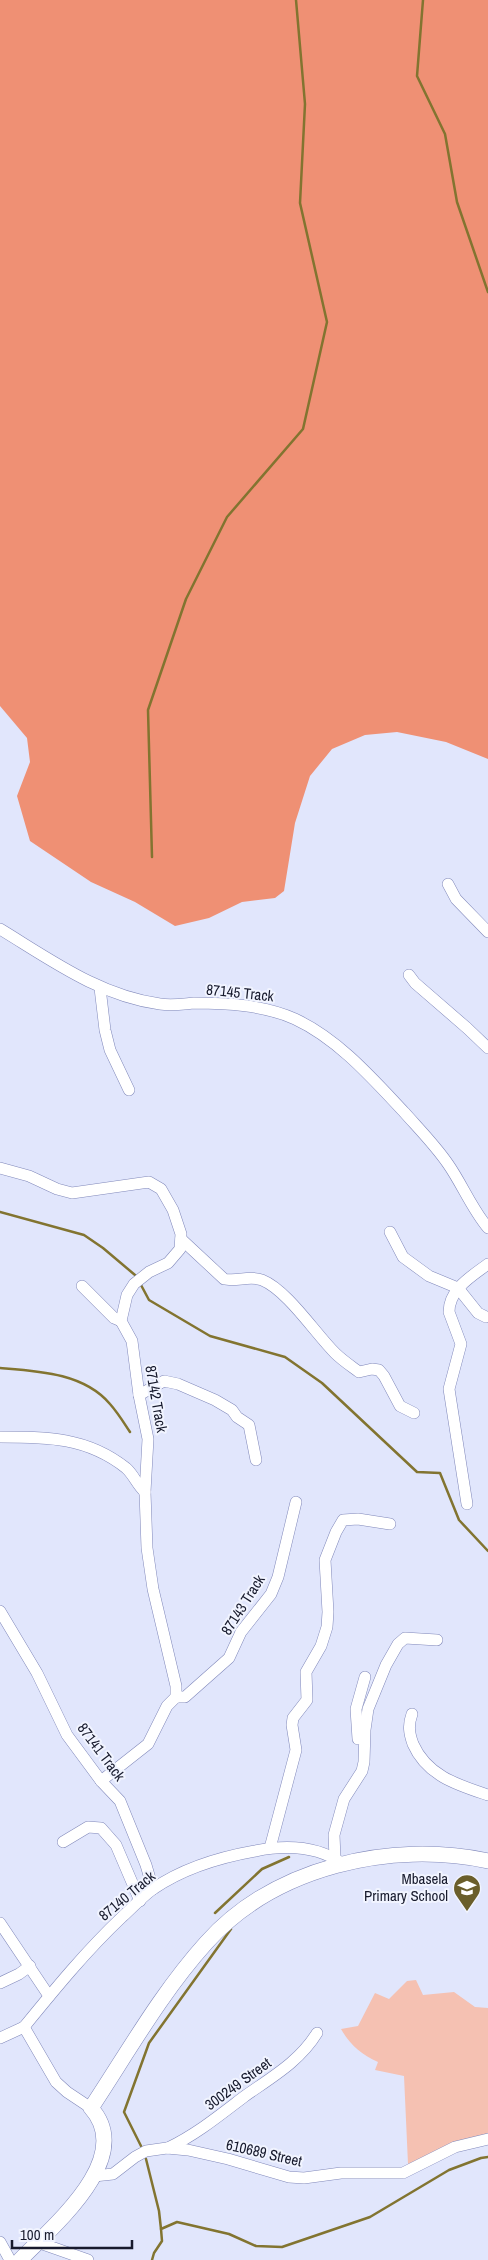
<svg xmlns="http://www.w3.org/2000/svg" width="488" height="2260" font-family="'Archivo Narrow',sans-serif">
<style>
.green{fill:#f5c1b2}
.forest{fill:#ef9074}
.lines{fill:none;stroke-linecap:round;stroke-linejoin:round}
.stream{stroke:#827430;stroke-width:2.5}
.minor-casing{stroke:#8088ba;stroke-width:12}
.major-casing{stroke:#8088ba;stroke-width:16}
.minor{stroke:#fff;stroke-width:11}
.major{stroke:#fff;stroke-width:15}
.labels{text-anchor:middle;stroke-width:4;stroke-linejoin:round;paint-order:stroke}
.street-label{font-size:15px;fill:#171a2d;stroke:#f1f4ff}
.poi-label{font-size:15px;fill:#171a2d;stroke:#f1f4ff;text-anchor:end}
</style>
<rect width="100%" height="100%" fill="#e1e6fc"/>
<!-- green -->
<path class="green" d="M416,1980L423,1995L454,1992L475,2007L488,2008V2135L408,2164L404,2076L375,2070L378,2062C361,2054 350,2045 341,2029L358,2026L375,1993L389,1999L407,1981Z"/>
<!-- forest -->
<polygon class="forest" points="0,0 488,0 488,759 446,742 397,732 365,735 332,749 310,776 295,823 284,891 275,898 242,902 209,918 175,926 135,902 91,882 30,841 17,796 30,762 27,738 0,706"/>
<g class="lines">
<!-- stream -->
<g class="stream">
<polyline points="423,0 417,76 445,134 457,202 488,292"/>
<polyline points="152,857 148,710 186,599 227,517 303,429 327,322 300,203 305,104 296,0"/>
<polyline points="0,1212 84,1235 103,1248 135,1275"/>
<polyline points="141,1285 149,1300 210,1336 285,1357 322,1383 417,1472 440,1473 459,1520 488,1551"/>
<path d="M0,1368C38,1371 84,1373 110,1404C118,1413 124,1423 130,1432"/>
<polyline points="215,1913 262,1869 289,1857"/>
<polyline points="141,2146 124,2112 149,2043 231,1929"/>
<polyline points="146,2159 159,2211 161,2229"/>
<polyline points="152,2260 154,2253 162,2241 161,2229 177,2222 229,2234 256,2246 282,2247 370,2217 449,2170 481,2158 488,2157"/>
</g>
<!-- minor casing -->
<g class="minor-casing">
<g id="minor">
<polyline points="448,884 456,899 488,932"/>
<path d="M0,929C51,960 100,996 160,1004C172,1006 183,1004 194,1003C227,1003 264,1005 295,1019C338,1039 372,1078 404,1112C419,1129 435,1145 448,1164C462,1184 472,1209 488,1228"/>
<polyline points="409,975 415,983 467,1028 488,1048"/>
<polyline points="100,988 105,1030 110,1050 129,1090"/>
<polyline points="0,1168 29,1176 57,1189 72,1193 149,1182 161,1189 173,1210 181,1234 180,1249 168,1263 149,1272 134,1284 127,1295 121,1321 132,1341 139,1395 148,1439 145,1492 147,1548 153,1589 176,1686 176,1697 167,1706 148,1744 101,1781"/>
<polyline points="390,1232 403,1257 429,1276 458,1288 478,1313 486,1317"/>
<path d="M181,1239L224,1279C237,1282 250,1275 262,1280C287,1290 315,1333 335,1353C342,1360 351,1366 359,1372L372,1369L379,1370L384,1376L400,1406L414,1413"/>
<polyline points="82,1286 114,1318 121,1321"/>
<polyline points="139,1395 164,1381 178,1384 215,1400 232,1410 237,1417 249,1425 256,1460"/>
<path d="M0,1437C47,1437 87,1437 126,1468C134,1475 137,1485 145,1492"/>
<path d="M467,1504L449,1389L461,1344L449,1312C449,1289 472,1276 488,1264"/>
<polyline points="0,1611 37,1673 67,1735 101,1781 120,1801 146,1865 153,1889"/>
<polyline points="176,1697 185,1697 229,1658 241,1632 271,1594 278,1577 296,1502"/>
<path d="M412,1714C408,1725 409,1733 413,1744C427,1776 458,1785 488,1795"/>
<polyline points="358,1739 356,1709 365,1677"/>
<polyline points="63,1842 88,1827 101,1828 116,1845 140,1901"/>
<polyline points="270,1848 296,1750 292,1725 293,1718 307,1700 306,1672 321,1646 327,1627 328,1612 325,1560 336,1532 343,1520 358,1519 390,1524"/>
<polyline points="335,1858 334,1835 344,1799 362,1771 364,1762 365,1730 368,1709 386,1665 398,1644 405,1638 437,1640"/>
<polyline points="0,1923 49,1996"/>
<polyline points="0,1983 19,1974 30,1966"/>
<path d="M24,2027C55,1989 86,1951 122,1917C132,1908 142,1897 153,1889C182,1869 221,1857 255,1851C285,1845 318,1846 343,1864"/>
<polyline points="0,2038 24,2027 56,2082 67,2092 91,2108"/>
<path d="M168,2148C197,2134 220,2115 245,2096C272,2077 300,2061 317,2033"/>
<polyline points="94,2176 113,2174 135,2157 146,2151 167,2148 188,2150 228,2159 289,2177 304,2178 341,2173 403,2173 455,2147 488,2139"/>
<polyline points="0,2242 10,2260"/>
<polyline points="37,2242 88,2260"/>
</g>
</g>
<!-- major casing -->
<g class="major-casing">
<path id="major" d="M20,2260C53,2226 136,2158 91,2108C128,2052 161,1993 206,1943C274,1867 391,1840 488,1861"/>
</g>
<!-- minor -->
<use href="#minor" class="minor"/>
<!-- major -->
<use href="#major" class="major"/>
</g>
<!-- icons -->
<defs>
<g id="school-pin" transform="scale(1.4375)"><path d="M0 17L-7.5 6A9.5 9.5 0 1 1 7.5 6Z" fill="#6a5e2b" stroke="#f1f4ff"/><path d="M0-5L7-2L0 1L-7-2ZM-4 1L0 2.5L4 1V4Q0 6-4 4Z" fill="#fff"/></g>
</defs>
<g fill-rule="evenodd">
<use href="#school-pin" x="467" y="1888"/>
</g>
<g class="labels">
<!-- street labels -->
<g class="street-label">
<text transform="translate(240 993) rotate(6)" y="5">87145 Track</text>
<text transform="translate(156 1399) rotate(80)" y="5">87142 Track</text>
<text transform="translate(243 1605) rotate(-58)" y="5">87143 Track</text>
<text transform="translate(101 1752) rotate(53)" y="5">87141 Track</text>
<text transform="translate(127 1896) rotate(-40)" y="5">87140 Track</text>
<text transform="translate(238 2084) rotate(-36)" y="5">300249 Street</text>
<text transform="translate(264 2153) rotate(13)" y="5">610689 Street</text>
</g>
<!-- poi labels -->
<g class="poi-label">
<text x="448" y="1884">Mbasela<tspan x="448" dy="17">Primary School</tspan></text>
</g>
</g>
<!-- scale -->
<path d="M12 2240v8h120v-8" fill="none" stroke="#171a2d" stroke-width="2.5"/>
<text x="20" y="2240" font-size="15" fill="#171a2d" stroke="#f1f4ff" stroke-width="4" paint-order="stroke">100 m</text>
</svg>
